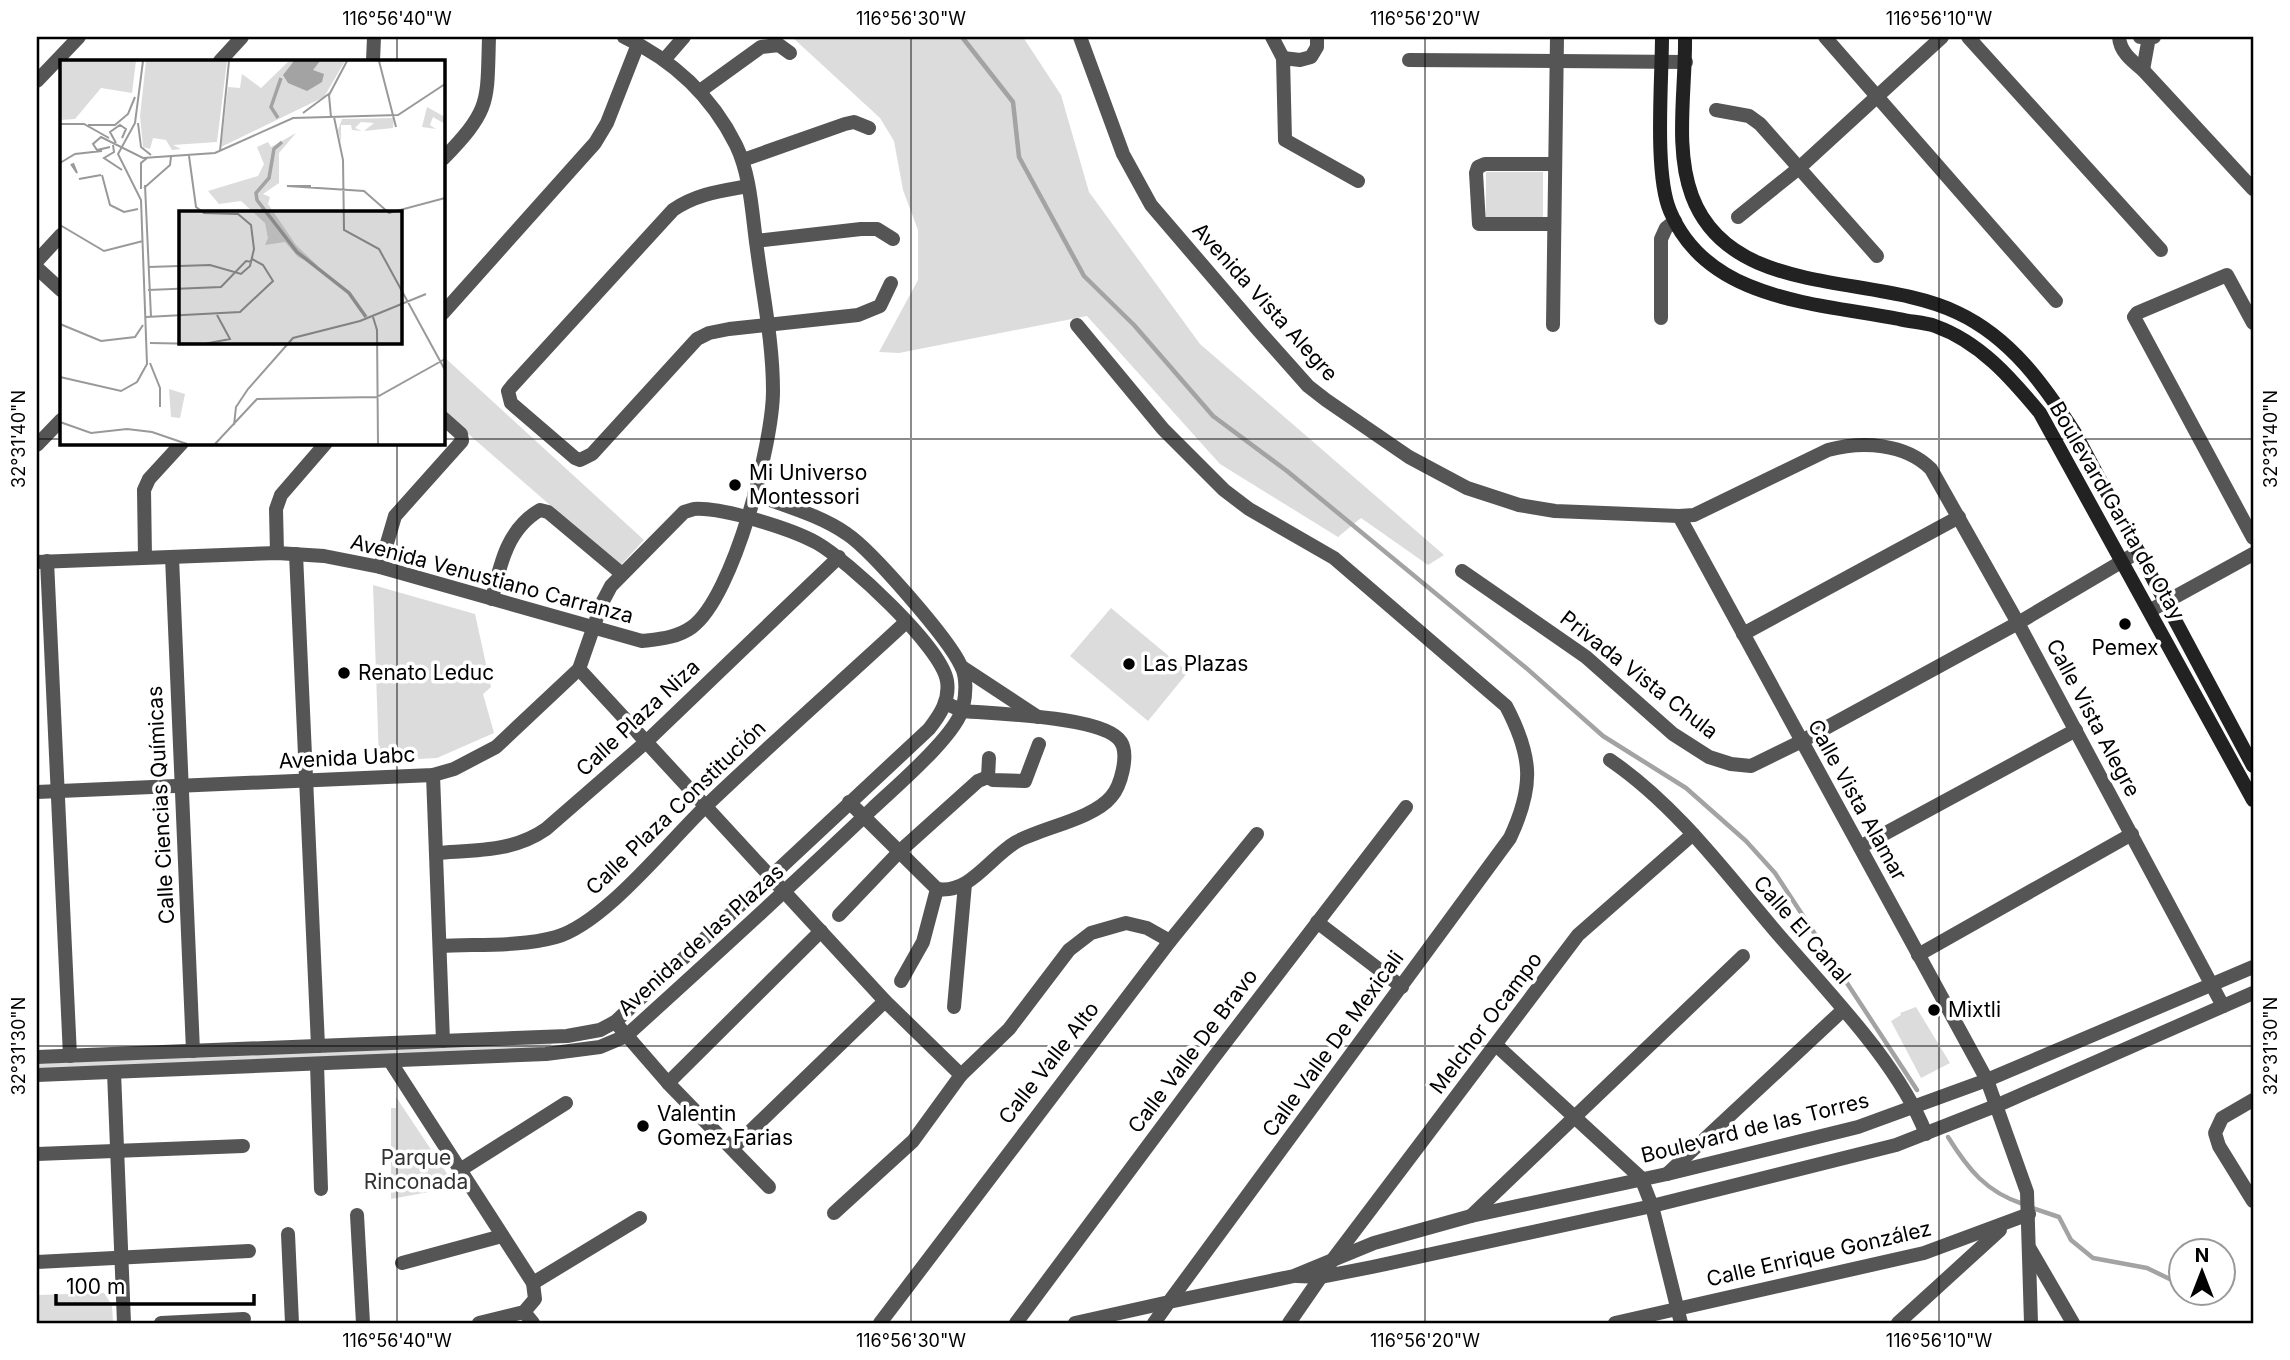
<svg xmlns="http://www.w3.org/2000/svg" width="2290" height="1360" font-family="Inter,sans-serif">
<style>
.green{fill:#dcdcdc}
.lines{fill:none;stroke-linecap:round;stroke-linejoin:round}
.stream{stroke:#a3a3a3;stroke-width:4.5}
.minor{stroke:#555;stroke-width:14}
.tertiary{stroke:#555;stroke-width:14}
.secondary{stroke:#222;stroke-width:14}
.ticks{fill:none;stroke:#000;stroke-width:2;stroke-opacity:0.45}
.poi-dot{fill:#000;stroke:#fff;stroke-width:2.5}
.labels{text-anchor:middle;stroke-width:7;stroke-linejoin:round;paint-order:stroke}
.street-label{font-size:21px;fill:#000;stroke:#fff}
.poi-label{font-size:21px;fill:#000;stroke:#fff;text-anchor:start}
.park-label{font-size:21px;fill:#333;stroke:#fff}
.inset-river{fill:none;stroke:#a3a3a3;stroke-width:3.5}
.inset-road{fill:none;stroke:#999;stroke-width:2}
.view{fill:#000;fill-opacity:0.15;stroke:#000;stroke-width:3.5}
.inset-edge{fill:none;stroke:#000;stroke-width:3.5}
.neatline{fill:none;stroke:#000;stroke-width:2.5}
.ticks-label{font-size:18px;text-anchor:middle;fill:#000}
</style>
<rect width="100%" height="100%" fill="#fff"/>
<!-- green -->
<g class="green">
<polygon points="792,37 1023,37 1061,95 1089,192 1200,344 1444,555 1428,565 1361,518 1338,537 1220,464 1087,316 899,353 879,352 918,280 918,230 903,190 894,141 880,118"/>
<rect x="1486" y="172" width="57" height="47"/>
<polygon points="443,356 644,540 620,566 443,412"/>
<polygon points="373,585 475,614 491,687 483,694 494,733 437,758 379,761"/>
<polygon points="1111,608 1188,672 1148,721 1070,656"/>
<polygon points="1916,1007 1950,1063 1921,1078 1891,1021 1901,1015 1900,1013"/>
<polygon points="556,1041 544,1050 37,1074 37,1064"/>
<polygon points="396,1097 452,1181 445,1183 445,1189 391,1199 391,1108 396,1108"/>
<polygon points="104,1293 112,1305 113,1323 37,1323 37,1295"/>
</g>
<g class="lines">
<!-- stream -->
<g class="stream">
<polyline points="962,37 1013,102 1019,157 1084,276 1134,325 1213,416 1287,471 1525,667 1603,736 1686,788 1746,841 1775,873 1917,1090"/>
<path d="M1948,1137C1968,1169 1986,1192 2023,1204"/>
<polyline points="2032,1208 2059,1217 2071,1240 2093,1258 2147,1268 2182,1285"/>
<polyline points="2191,1294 2200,1302"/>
</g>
<!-- minor -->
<g class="minor">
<path d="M1080,37L1123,154L1151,205L1259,331L1308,386L1326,400L1409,457L1467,488L1519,505L1555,511L1679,516L1694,515L1828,450C1862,441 1905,443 1931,469L2018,623L2223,1006"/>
<polyline points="1272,37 1283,58 1285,140 1358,181"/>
<polyline points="1825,37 2056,301"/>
<polyline points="1968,37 2161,250"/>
<path d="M2119,37C2120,52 2132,61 2143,70L2253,189"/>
<polyline points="1283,58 1300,60 1311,57 1317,47 1317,37"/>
<polyline points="664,60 684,37"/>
<polyline points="1409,60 1686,62"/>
<polyline points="220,61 242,37"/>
<polyline points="373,61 374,37"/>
<polyline points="2143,70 2149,37"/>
<polyline points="37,81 79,37"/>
<polyline points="700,91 761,47 779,45 790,53"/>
<polyline points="1716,110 1749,116 1760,124 1877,256"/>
<path d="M443,159C491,109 487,104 489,37"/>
<polyline points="743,160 845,124 854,122 869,128"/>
<polyline points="1554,164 1485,164 1478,167 1476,173 1479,224 1554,224"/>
<path d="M748,186C721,191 696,194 673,210L512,386L508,391L511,403L575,458L580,460L592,454L697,339L709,333L729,329L858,315L880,306L891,283"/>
<polyline points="1738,217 1799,168 1942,37"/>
<polyline points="756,241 861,229 877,229 893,239"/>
<polyline points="37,261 61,235"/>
<polyline points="37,268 61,290"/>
<polyline points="443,313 595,143 607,123 638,44"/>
<polyline points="1661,318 1661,239 1666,228 1675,221"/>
<polyline points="2253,323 2227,275 2137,313 2134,317 2253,538"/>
<polyline points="1553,325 1557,37"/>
<polyline points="37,445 61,420"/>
<polyline points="1679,516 1987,1080"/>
<polyline points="277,553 276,509 281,495 326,443"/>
<polyline points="296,554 318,1046"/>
<polyline points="145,557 144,490 149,479 182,443"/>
<polyline points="172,557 193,1051"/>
<polyline points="47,561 70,1056"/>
<polyline points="380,567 395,516 462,441 461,434 443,418"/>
<polyline points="1462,571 1586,657 1673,734 1709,757 1731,764 1751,766 1800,742 2018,623 2138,552"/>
<path d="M492,599C500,565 507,529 540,510L548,512L622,574"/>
<polyline points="2151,610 2253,554"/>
<polyline points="1743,634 1959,517"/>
<polyline points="962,667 1038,717"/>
<polyline points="579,669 885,1001 961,1075"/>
<path d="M1610,760C1676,805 1726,873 1777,933C1827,991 1899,1064 1926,1134"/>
<polyline points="433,775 443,1041"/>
<polyline points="988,777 989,758"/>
<polyline points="849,802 937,889"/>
<polyline points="1860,847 2076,730"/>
<path d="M437,853C476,850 513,852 546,829L646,742L839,557"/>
<path d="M937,889C970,894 989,858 1016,842C1041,828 1093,819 1111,797C1121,786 1129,755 1121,742C1106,716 994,714 963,711L945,703"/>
<polyline points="839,915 899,852 978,781 988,777 993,780 1025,781 1039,744"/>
<polyline points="1317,922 1402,987"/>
<path d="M440,946C477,944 520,947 556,937C605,923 669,841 707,805C772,743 840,683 906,622"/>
<polyline points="1918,955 2132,834"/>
<polyline points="901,981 923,942 937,889"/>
<polyline points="954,1007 965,884"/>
<polyline points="615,1022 668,1083 769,1187"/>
<polyline points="1496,1045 1641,1178 1652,1206 1681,1323"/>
<polyline points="317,1064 321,1189"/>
<polyline points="114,1072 124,1323"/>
<polyline points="668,1083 821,931"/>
<polyline points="2253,1100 2222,1118 2215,1133 2219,1146 2253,1201"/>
<polyline points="733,1148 885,1001"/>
<polyline points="37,1154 243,1146"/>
<polyline points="460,1170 566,1103"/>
<polyline points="1667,1174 1843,1010"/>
<polyline points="834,1213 913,1141 961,1075 1009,1029 1069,950 1091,933 1126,923 1147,928 1170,941"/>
<polyline points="357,1215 363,1323"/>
<polyline points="1471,1216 1743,956"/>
<polyline points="288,1234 292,1323"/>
<polyline points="2030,1249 2073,1323"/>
<polyline points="37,1262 249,1251"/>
<polyline points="402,1263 502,1236"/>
<polyline points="533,1283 640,1218"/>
<polyline points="524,1312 533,1323"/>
<polyline points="161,1323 244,1319"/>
<polyline points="880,1323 1170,941 1257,834"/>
<polyline points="1016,1323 1211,1061 1406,807"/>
<path d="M1075,1323L1169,1302L1510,838C1534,787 1533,757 1506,706L1334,558L1249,509L1224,490L1163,429L1077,325"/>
<polyline points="1289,1323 1334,1258 1578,935 1693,834"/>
<polyline points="1615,1323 1924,1253 2029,1214"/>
<polyline points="1898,1323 2000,1230"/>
</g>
<!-- tertiary -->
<g class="tertiary">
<polyline points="2140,37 2154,37"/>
<path d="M37,562L277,553L324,556L380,567L642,641C659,639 677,638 692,627C734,596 773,442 773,391C773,343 763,295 757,249C752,215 751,176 736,145C712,97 673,60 624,37"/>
<path d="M37,792L433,775L454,769L496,747L579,669L602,603L611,586L684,512L694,509C722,507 792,529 817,543C847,560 942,647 947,681C950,700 940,715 929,729L615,1022L600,1030L567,1036L37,1057"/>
<polyline points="390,1061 533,1283 535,1299 524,1312 479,1323"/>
<path d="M37,1075L546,1054L600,1047L626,1036C709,961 791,886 872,809C894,788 957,735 963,707C966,695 967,677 961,666C949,639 871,550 847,534C820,515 785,506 754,494"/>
<polyline points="1987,1080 2027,1192 2031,1323"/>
<polyline points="1297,1276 1321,1277 1372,1267 1652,1206 1896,1145 1998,1105 2253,993"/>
<polyline points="1154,1323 1169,1302 1294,1276 1374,1243 1471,1216 1667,1174 1858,1127 1987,1080 2253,967"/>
</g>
<!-- secondary -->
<g class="secondary">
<path d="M1662,37C1662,80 1654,174 1670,211C1707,301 1817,303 1899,319C1910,322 1924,322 1935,326C1980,342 2011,378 2040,413L2253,800"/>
<path d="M1685,37C1686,87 1674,148 1692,196C1731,300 1874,272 1958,313C2011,338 2044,385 2075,433L2253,766"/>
</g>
</g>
<!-- ticks -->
<path class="ticks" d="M397,37V61M911,37V1323M1425,37V1323M1939,37V1323M37,439H61M443,439H2253M397,443V1323M37,1046H2253"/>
<!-- markers -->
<g class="poi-dot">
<circle cx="735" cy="485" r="7"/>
<circle cx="2125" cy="624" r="7"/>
<circle cx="1129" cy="664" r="7"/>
<circle cx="344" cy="673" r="7"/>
<circle cx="1934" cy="1010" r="7"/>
<circle cx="643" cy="1126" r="7"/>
</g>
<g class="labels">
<!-- street labels -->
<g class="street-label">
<text transform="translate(1265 302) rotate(48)" y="7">Avenida Vista Alegre</text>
<text transform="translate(2117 511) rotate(60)" y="7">Boulevard Garita de Otay</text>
<text transform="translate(492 579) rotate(15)" y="7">Avenida Venustiano Carranza</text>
<text transform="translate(1639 675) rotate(38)" y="7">Privada Vista Chula</text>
<text transform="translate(638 718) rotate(-43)" y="7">Calle Plaza Niza</text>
<text transform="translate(2093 718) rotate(62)" y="7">Calle Vista Alegre</text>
<text transform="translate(347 758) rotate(-3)" y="7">Avenida Uabc</text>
<text transform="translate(1857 800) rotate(61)" y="7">Calle Vista Alamar</text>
<text transform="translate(161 805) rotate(-93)" y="7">Calle Ciencias Químicas</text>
<text transform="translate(676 808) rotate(-44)" y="7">Calle Plaza Constitución</text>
<text transform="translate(1802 930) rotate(49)" y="7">Calle El Canal</text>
<text transform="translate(701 940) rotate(-42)" y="7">Avenida de las Plazas</text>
<text transform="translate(1486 1023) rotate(-53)" y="7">Melchor Ocampo</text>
<text transform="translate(1333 1044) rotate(-54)" y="7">Calle Valle De Mexicali</text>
<text transform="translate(1193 1051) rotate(-53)" y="7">Calle Valle De Bravo</text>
<text transform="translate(1049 1063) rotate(-52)" y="7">Calle Valle Alto</text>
<text transform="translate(1755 1128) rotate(-14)" y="7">Boulevard de las Torres</text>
<text transform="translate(1819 1254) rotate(-13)" y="7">Calle Enrique González</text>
</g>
<!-- poi labels -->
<g class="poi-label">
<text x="749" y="480">Mi Universo<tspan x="749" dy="24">Montessori</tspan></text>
<text x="2125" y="655" text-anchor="middle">Pemex</text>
<text x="1143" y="671">Las Plazas</text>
<text x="358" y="680">Renato Leduc</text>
<text x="1948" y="1017">Mixtli</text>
<text x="657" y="1121">Valentin<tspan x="657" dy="24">Gomez Farias</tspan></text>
</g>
<!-- park labels -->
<g class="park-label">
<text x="416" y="1165">Parque<tspan x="416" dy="24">Rinconada</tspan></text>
</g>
</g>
<!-- overview -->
<g transform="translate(60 60)">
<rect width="385" height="385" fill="#fff"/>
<path d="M0,1H76L72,33L41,28L15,59L0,60ZM86,1H167L157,82L113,85L121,89L112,90L106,80L93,78L90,89L83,87L80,56ZM229,1H285L264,37L161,87L168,27L180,28L182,14L201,28ZM367,47L385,57V64L373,57L370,65L376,69L362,67ZM334,58L333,68L304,71L314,63L301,62L295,68L302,71L292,70L291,65H281V82L278,70L282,59ZM236,73L219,93V123L203,134L210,137L208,144L236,185L258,206L238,197L225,182L205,185L208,178L205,163L181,141L159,144L148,131L198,116L204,104L197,87L208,82L211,87ZM109,329L125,334L120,358L111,357Z" fill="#dcdcdc"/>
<path d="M234,1H260L253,10L264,14L262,22L247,31L228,23L223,15Z" fill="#a3a3a3"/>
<path class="inset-river" d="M218,58L211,47L221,18M222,82L214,89L209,118L196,133L197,140L237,192L289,233L306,257"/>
<path class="inset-road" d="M319,1L336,67M243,53L270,33M271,57L269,35L287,1M274,57L283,100L284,170L319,189L385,310M78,63L81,87L91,95M0,64H24L49,78M28,65H55L68,54L75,37M56,83L50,72L60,65L66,69L62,78M53,85L54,92L44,98L62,110M50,87L37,90L33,84L41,77L83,98L155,93L233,58L338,55L385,24M160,91L169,1M0,103L15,94L42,91M11,104L17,113L13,103M42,115L50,145L64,152L78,149M19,119L41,115M85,125L91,257M251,126H227L304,131L329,153L385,138M84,128L110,105L111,97M81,129V103L87,98M0,165L44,191L83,181M89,207L150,205L181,214L190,206L194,189L191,165L178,154L144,153L136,147L129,96M88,230L161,227L186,201L192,202M86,257L180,252L213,221L203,205L192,199M313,257L317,270L318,384M0,264L41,281L75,277L83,265M90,283L144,284L170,279L157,255M90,303L100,328V347M0,317L61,331L77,322L87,304L81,140L58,94L75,63L83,1M0,362L31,373L67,369L92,372L127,384M174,365L176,347L188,329L233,278L300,261L366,234M155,384L197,339L317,337L385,299"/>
<path class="view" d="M119,151H342V284H119Z"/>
<rect width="385" height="385" class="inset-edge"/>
</g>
<!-- border -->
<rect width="2290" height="1360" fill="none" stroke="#ffffff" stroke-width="77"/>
<!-- north arrow -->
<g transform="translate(2202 1272)"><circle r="33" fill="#ffffff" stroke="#999999" stroke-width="2"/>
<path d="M0-5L12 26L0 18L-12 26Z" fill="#000000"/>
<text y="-10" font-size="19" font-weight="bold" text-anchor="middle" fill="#000000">N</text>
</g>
<!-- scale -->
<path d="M56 1294v10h198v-10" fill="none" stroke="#000000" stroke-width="3.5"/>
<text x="66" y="1294" font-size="21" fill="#000000" stroke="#ffffff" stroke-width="5" paint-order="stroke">100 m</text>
<rect x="38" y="38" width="2214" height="1284" class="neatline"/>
<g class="ticks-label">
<text x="397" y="25">116°56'40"W</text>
<text x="911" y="25">116°56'30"W</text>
<text x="1425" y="25">116°56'20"W</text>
<text x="1939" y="25">116°56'10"W</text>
<text transform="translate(19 439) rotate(-90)" y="6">32°31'40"N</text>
<text transform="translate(2271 439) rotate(-90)" y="6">32°31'40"N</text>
<text transform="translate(19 1046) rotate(-90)" y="6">32°31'30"N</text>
<text transform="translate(2271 1046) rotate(-90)" y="6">32°31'30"N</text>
<text x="397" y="1347">116°56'40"W</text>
<text x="911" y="1347">116°56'30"W</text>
<text x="1425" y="1347">116°56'20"W</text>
<text x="1939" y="1347">116°56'10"W</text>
</g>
</svg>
